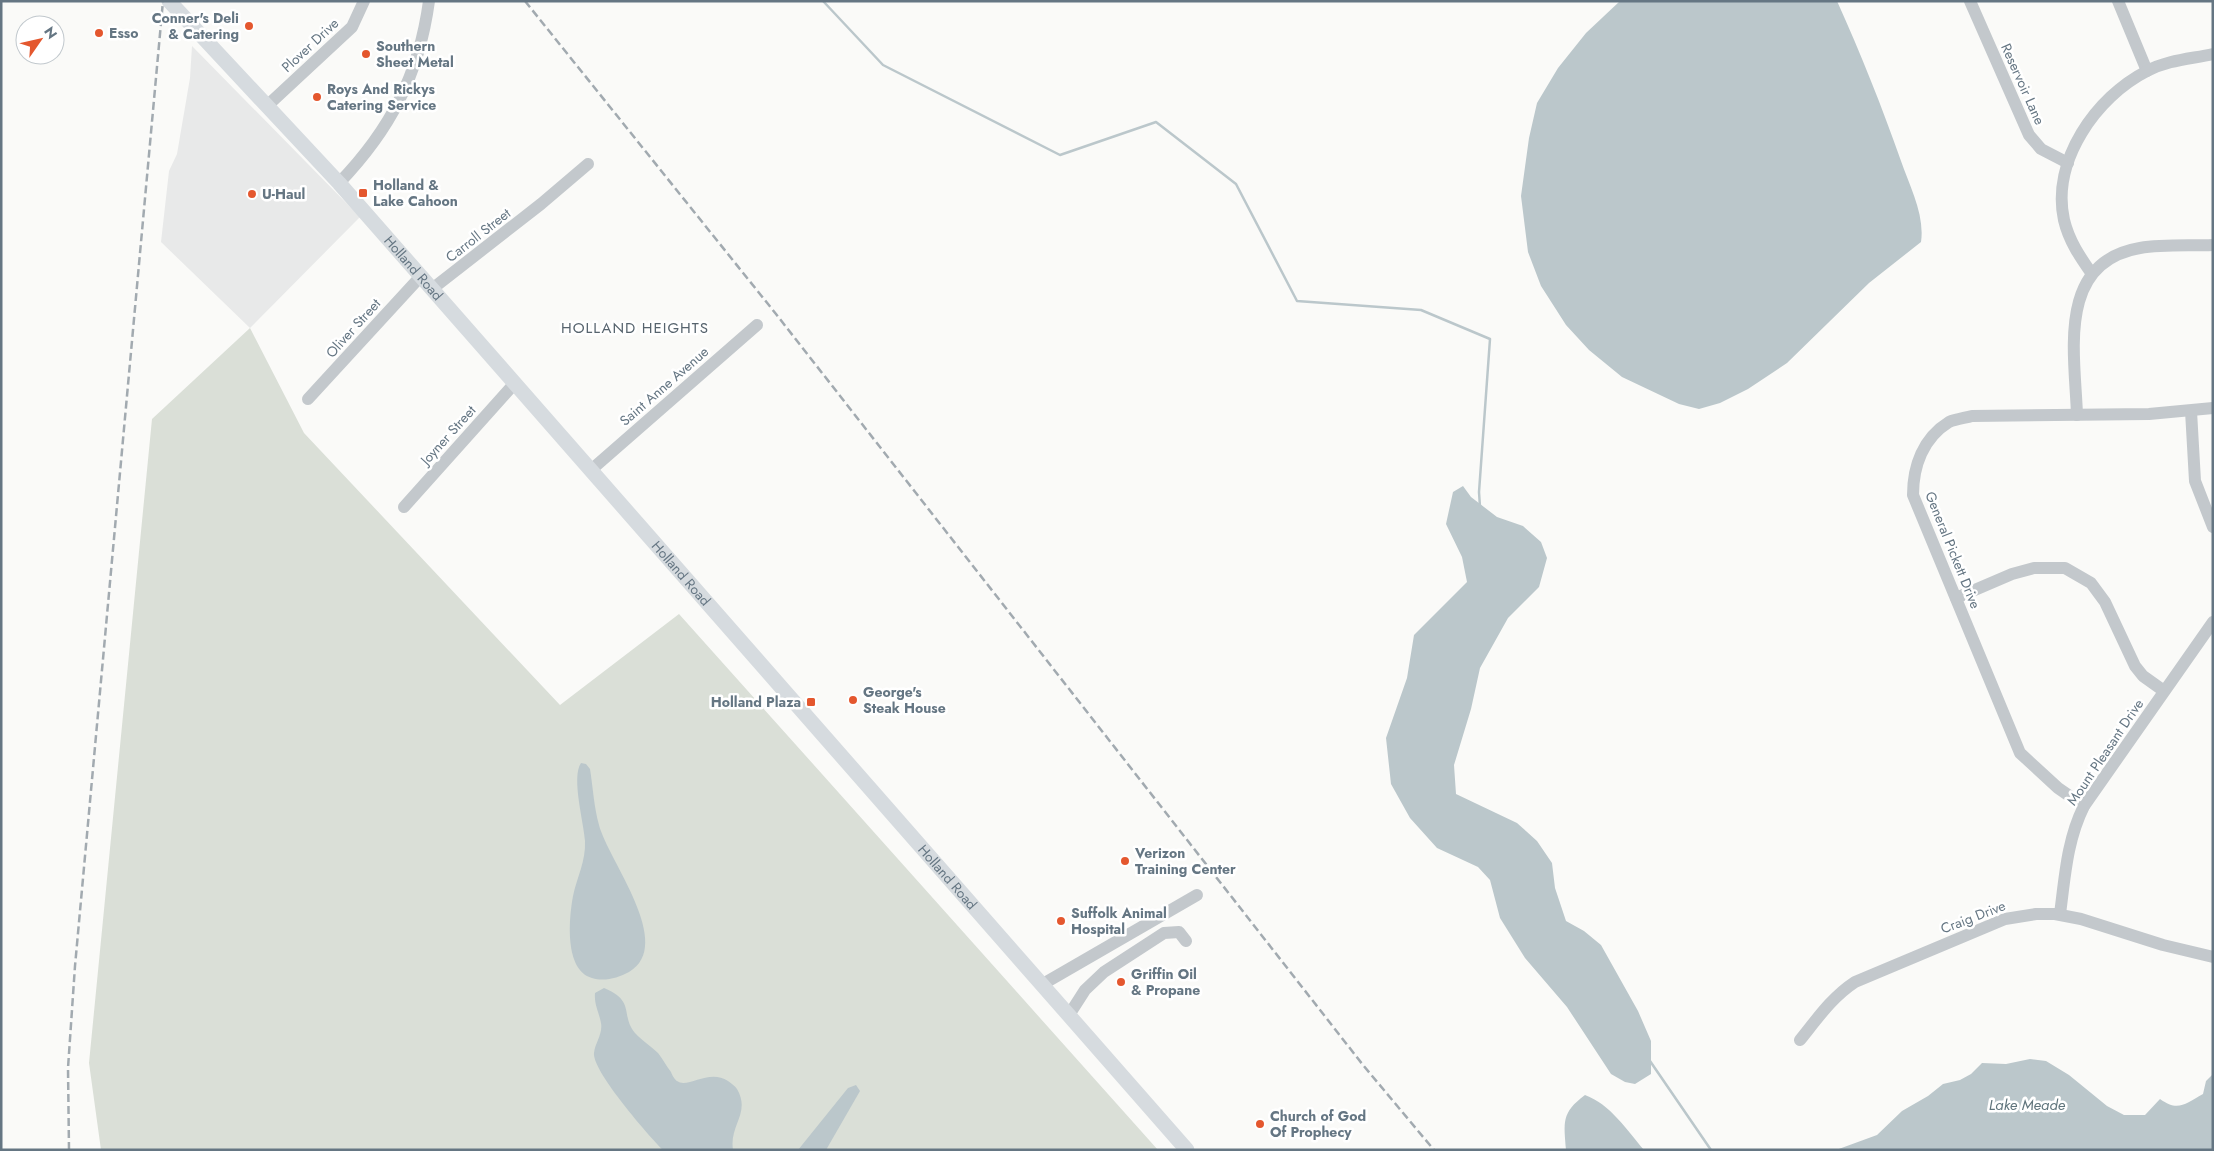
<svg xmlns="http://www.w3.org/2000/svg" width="2214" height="1151" font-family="Jost,sans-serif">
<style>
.built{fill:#e8e9e9}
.green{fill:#dadfd7}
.water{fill:#bbc7cb}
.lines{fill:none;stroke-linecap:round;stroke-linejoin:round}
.stream{stroke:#bbc7cb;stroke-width:2.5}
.minor{stroke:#c3c8cc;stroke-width:12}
.major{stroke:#d6dbdf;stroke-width:15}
.rail{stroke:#a2aab0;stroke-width:2.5;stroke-dasharray:8 4;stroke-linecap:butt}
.poi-dot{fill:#e4572e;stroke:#fff;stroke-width:2}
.labels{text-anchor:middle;stroke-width:5;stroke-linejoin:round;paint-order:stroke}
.poi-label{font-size:14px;font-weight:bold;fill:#657683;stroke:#fff;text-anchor:start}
.street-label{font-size:14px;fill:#657683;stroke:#fff}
.neighbourhood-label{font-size:15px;letter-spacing:1px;fill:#57646e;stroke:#fff}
.water-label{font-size:15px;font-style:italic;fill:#60757c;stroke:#fff}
</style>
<rect width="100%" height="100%" fill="#fafaf8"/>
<!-- built -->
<polygon class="built" points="192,46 360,217 250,328 161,242 169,171 177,154 190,78"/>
<!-- green -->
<polygon class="green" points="250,328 304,433 560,705 679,614 1158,1150 101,1150 89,1063 152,419"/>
<!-- water -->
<g class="water">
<path d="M1620,1H1837C1861,54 1882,107 1901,161C1910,187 1925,215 1921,242L1869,283L1787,363L1748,389L1720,403L1699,409L1679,404L1622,377L1589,350L1566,325L1541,286L1528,252L1521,196L1529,138L1537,103L1558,68L1586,33Z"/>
<polygon points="1463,486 1471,497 1497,517 1523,526 1541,542 1547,558 1539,587 1508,618 1480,668 1471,709 1454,765 1456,794 1517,823 1537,841 1552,863 1555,888 1566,921 1584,931 1601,945 1638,1011 1651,1041 1651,1074 1635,1084 1625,1082 1611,1074 1567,1007 1525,958 1500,918 1490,880 1478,867 1437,848 1410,818 1391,784 1386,738 1407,678 1414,635 1467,582 1462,557 1446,524 1453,492"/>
<path d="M581,763L586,764L590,769C593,788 594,807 599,825C608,860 676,945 629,972C618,978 604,982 592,978C564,970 569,918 573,896C577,877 586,861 585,841C584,823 571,777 581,763Z"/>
<path d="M604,988C636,1001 620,1015 635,1033C641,1040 651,1046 658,1053C663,1059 666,1066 671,1072C672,1075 675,1080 677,1081C688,1089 709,1068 728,1081C731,1083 735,1086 737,1089C751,1113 729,1125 733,1150H663C649,1136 592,1071 594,1053C595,1043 603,1034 601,1023C599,1012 594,1005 595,993Z"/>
<path d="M2030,1059L2046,1061L2069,1075L2107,1106L2124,1115H2145L2160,1099C2178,1112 2185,1104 2203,1094L2206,1081L2213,1074V1150H1836L1877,1135L1902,1111L1928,1096L1943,1084L1960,1080L1971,1074L1982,1063L2006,1064Z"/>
<polygon points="856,1085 860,1091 826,1150 798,1150 848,1088"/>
<path d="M1585,1095C1610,1104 1627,1130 1644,1150H1566C1564,1122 1561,1113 1585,1095Z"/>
</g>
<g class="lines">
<!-- stream -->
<g class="stream">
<polyline points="823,1 883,65 1060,155 1156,122 1236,184 1297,301 1421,310 1490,339 1479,492 1480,507"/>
<polyline points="1650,1061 1711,1150"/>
</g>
<!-- minor -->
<g class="minor">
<polyline points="1970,1 2029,135 2041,149 2068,163"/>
<polyline points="2118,1 2147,71"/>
<polyline points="268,105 352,27 364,1"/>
<path d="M339,183C390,130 419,75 429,1"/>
<path d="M2092,274C2080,257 2069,241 2064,220C2051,161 2096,97 2147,71C2168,60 2190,59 2213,54"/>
<polyline points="432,289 541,204 588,164"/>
<polyline points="308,399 421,276"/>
<polyline points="2191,411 2195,481 2213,527"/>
<path d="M2077,415C2075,354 2056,262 2140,248C2163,244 2189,246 2213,245"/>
<polyline points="591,470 757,325"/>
<polyline points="404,507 515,383"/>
<polyline points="1956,598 2012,574 2034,568 2065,568 2091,583 2105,602 2135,666 2143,676 2164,691"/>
<path d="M2084,806L2058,788L2020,753L1913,495C1913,466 1923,438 1949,422C1956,419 1965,418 1972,416L2149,414L2213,408"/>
<path d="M2060,914C2065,876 2067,840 2084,806L2213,622"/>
<polyline points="1043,984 1197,895"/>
<polyline points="1069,1015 1085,990 1104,972 1164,933 1179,932 1186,941"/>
<path d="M1800,1040C1817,1019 1832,997 1855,982L2005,919L2036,914H2055L2081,919L2163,945L2213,957"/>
</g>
<!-- major -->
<path class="major" id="s1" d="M169,1L339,183L1187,1150"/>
<!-- rail -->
<g class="rail">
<polyline points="525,1 776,314 1363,1065 1434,1150"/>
<polyline points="69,1150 68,1068 75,966 163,1"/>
</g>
</g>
<!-- markers -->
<g class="poi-dot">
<circle cx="249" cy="26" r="5"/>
<circle cx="99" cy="33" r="5"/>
<circle cx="366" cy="54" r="5"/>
<circle cx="317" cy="97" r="5"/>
<rect x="358" y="188" width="10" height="10" rx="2.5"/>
<circle cx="252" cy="194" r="5"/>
<circle cx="853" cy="700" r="5"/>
<rect x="806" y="697" width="10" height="10" rx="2.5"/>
<circle cx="1125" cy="861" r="5"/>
<circle cx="1061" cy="921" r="5"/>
<circle cx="1121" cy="982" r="5"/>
<circle cx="1260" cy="1124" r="5"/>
</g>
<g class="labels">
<!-- poi labels -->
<g class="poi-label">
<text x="239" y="23" text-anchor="end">Conner's Deli<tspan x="239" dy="16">&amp; Catering</tspan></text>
<text x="109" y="38">Esso</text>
<text x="376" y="51">Southern<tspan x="376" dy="16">Sheet Metal</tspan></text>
<text x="327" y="94">Roys And Rickys<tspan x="327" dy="16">Catering Service</tspan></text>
<text x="373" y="190">Holland &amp;<tspan x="373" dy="16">Lake Cahoon</tspan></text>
<text x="262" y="199">U-Haul</text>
<text x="863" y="697">George's<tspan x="863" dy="16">Steak House</tspan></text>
<text x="801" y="707" text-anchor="end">Holland Plaza</text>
<text x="1135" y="858">Verizon<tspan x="1135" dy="16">Training Center</tspan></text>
<text x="1071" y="918">Suffolk Animal<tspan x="1071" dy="16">Hospital</tspan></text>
<text x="1131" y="979">Griffin Oil<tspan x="1131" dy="16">&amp; Propane</tspan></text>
<text x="1270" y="1121">Church of God<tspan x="1270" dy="16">Of Prophecy</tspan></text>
</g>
<!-- street labels -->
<g class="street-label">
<text transform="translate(310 45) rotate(-43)" y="5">Plover Drive</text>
<text transform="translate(2023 84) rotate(66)" y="5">Reservoir Lane</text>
<text transform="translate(478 235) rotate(-38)" y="5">Carroll Street</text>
<text dy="5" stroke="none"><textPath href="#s1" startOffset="362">Holland Road</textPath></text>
<text transform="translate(353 328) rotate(-48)" y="5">Oliver Street</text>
<text transform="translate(664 386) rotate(-41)" y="5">Saint Anne Avenue</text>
<text transform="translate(448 435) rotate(-48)" y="5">Joyner Street</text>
<text transform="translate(1953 550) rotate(68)" y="5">General Pickett Drive</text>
<text dy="5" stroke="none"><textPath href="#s1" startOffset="768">Holland Road</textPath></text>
<text transform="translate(2105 752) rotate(-56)" y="5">Mount Pleasant Drive</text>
<text dy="5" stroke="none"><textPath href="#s1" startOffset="1172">Holland Road</textPath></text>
<text transform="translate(1973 917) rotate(-21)" y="5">Craig Drive</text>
</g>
<!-- neighbourhood labels -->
<g class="neighbourhood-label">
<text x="635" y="333">HOLLAND HEIGHTS</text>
</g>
<!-- water labels -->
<g class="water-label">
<text x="2027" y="1110">Lake Meade</text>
</g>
</g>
<!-- border -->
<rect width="2214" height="1151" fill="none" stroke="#657683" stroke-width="5"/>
<!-- north arrow -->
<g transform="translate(40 40) rotate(56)"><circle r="24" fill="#ffffff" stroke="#c1c8cd"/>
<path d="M0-4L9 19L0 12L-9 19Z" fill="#e4572e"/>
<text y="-8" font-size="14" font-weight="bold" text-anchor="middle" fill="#657683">N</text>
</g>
</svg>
